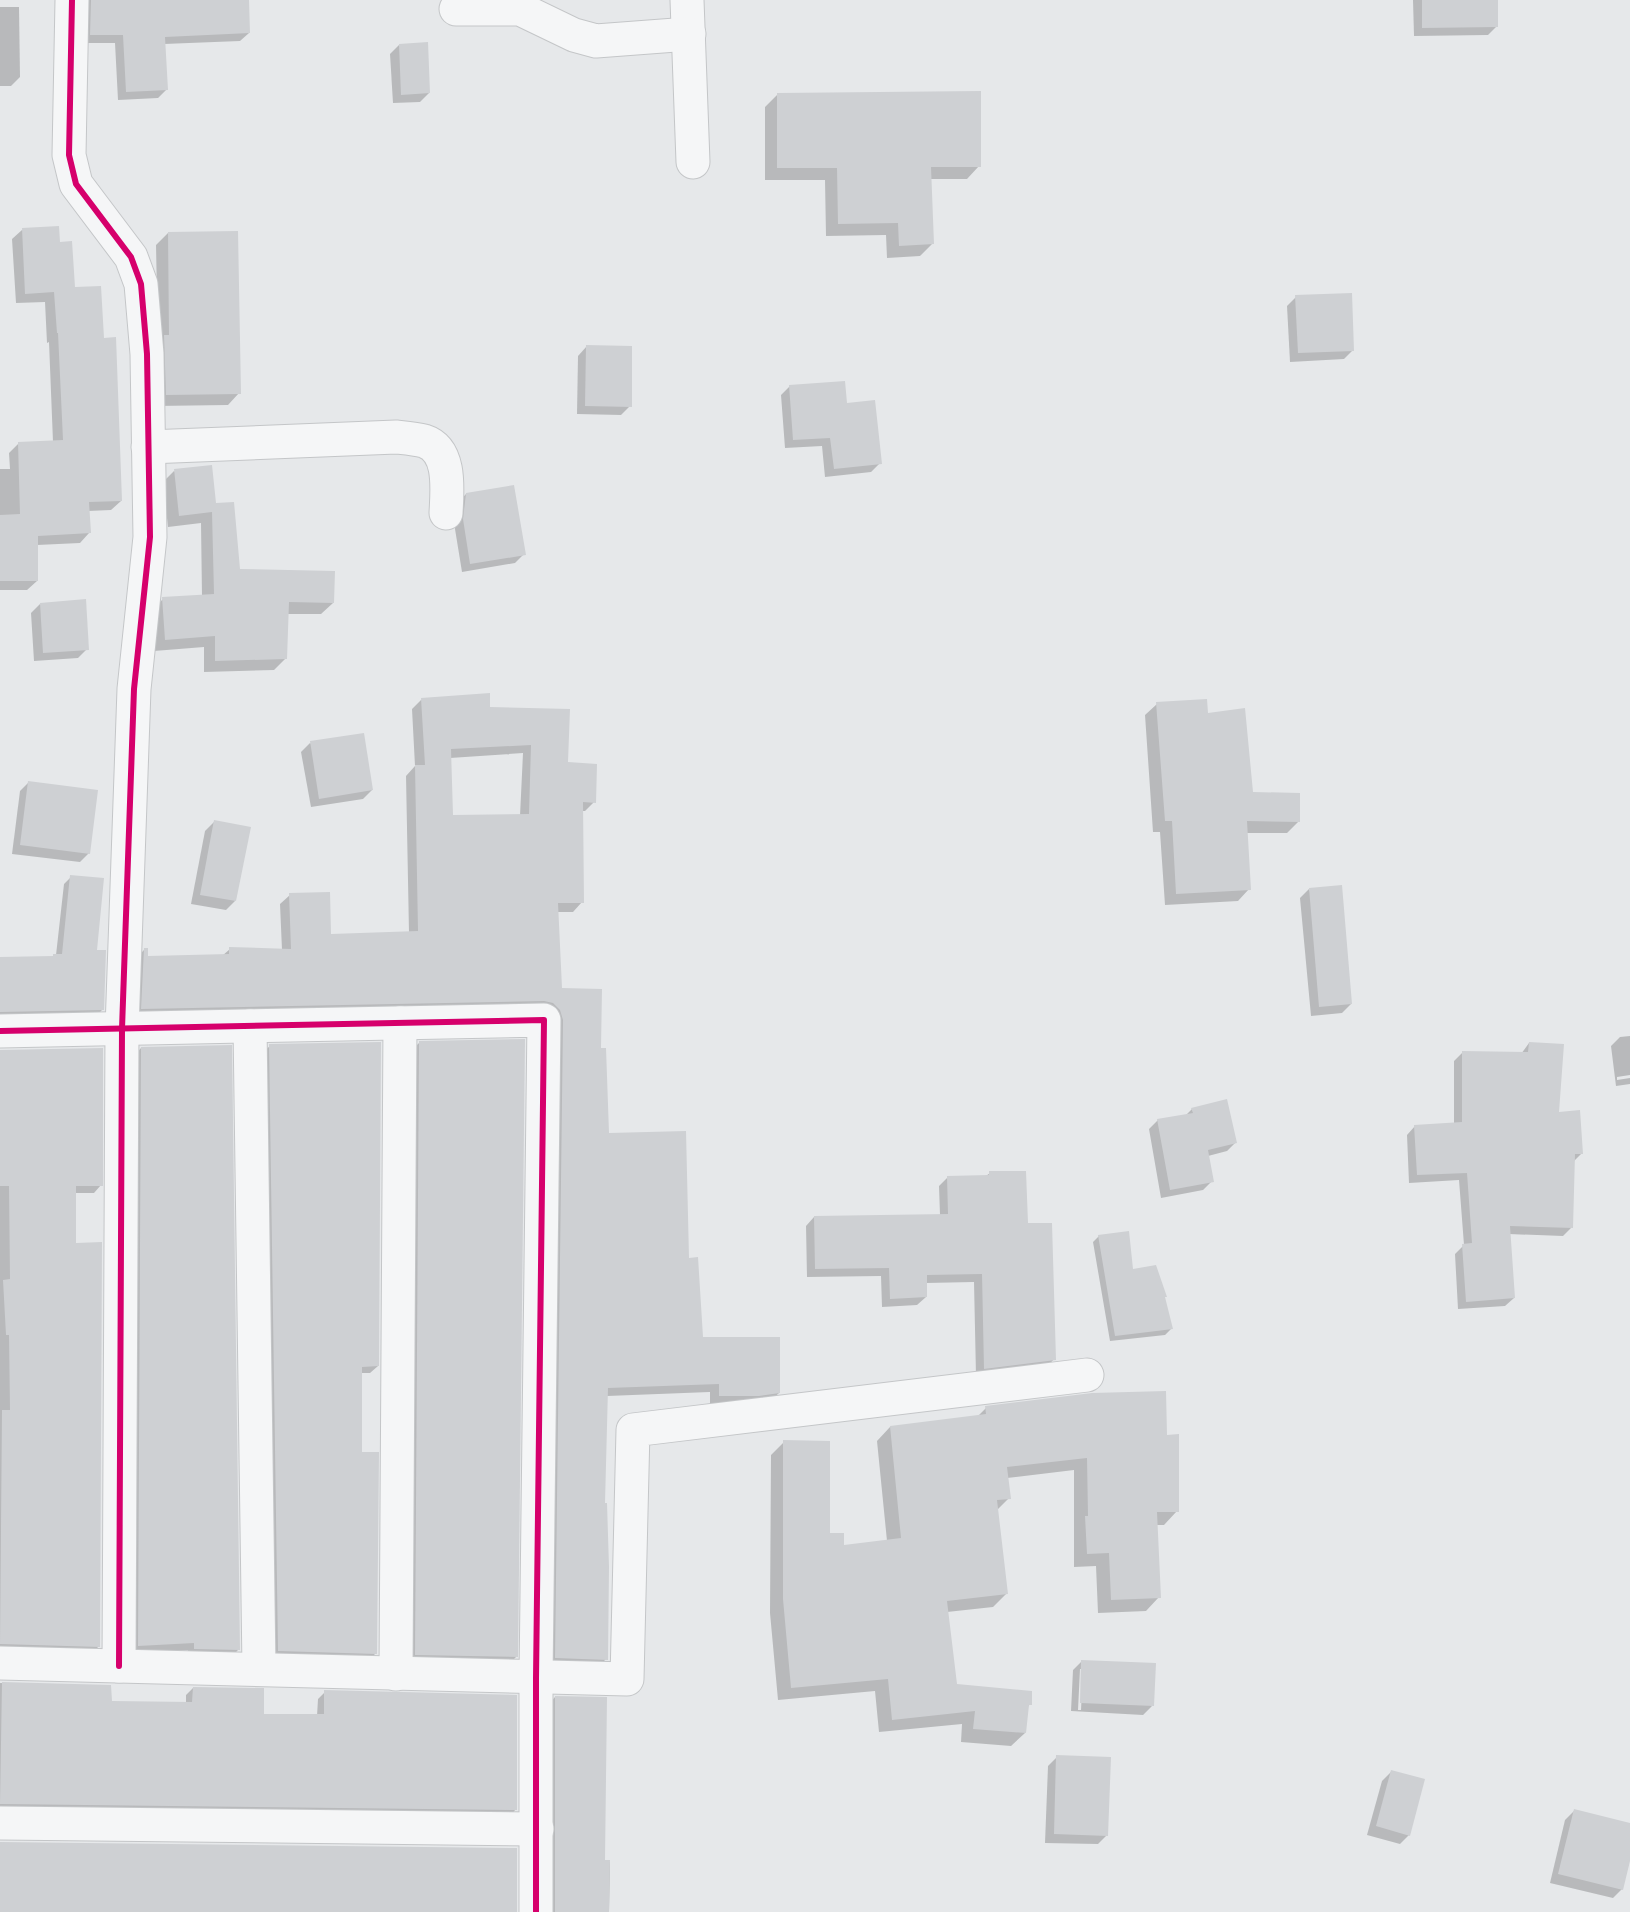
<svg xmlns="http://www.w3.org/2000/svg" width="1630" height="1912" font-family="'Sofia Sans Condensed',sans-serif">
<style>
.shadow{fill:#0003;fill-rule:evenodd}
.building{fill:#ced0d3;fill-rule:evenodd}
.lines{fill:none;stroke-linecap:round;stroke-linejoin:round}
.minor-casing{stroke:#c4c6c8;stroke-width:35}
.minor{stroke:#f5f6f7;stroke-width:33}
.cycleway-casing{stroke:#f4f6f9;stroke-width:10}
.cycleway{stroke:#d6006c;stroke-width:6}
</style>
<rect width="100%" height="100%" fill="#e6e8ea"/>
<!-- shadow -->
<g class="shadow">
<polygon points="79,0 247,0 249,33 240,41 164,44 167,89 158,98 118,100 115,43 82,43"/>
<polygon points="1413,0 1496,0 1497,26 1488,35 1414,36"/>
<polygon points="0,7 19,7 20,77 11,86 0,86"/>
<polygon points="399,45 429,93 420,102 393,103 390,54"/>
<polygon points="778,94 979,166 967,179 930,179 932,244 920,256 887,258 886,235 826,236 825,180 765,180 765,107"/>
<polygon points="22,230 58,243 74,289 103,339 121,501 111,510 88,511 89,533 80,543 37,545 37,581 27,590 0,590 0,469 10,469 9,453 19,443 53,442 49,342 47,343 45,302 16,303 12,239"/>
<polygon points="168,233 239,393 228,405 155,406 158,344 156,245"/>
<polygon points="1296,297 1353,350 1344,359 1290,362 1287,306"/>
<polygon points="587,346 630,406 621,415 577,414 578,356"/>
<polygon points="790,386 845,405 880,463 871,472 825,477 822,446 785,448 781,395"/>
<polygon points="174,471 215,505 239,570 333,603 321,614 287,614 286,658 274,670 204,672 204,647 154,651 151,611 163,599 202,597 201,523 168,527 163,482"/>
<polygon points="466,494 524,554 515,563 462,572 455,529 457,504"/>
<polygon points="40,604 87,649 78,658 34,661 31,613"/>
<path d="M421,700L489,709L567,763L594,802L585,811H582V902L573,912H557L560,989L600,1049L608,1134L688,1259L701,1338L779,1393L769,1402L710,1405V1392L607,1396L603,1504L606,1659L597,1668L546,1667L554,1030L133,1018L135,959L144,950L147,957L222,956L230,949L282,950L280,904L290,895L329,935L409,933L406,776L415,766L412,709ZM523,753L520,816L452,817L450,758Z"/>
<polygon points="1157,704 1207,714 1251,794 1299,821 1287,833 1246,833 1249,889 1238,901 1165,905 1160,832 1153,832 1145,715"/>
<polygon points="310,743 372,790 363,799 311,807 301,752"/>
<polygon points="29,782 89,853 80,862 12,854 20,791"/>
<polygon points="214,822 235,901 226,910 191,904 205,831"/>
<polygon points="71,877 95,952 102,1010 95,1017 0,1019 0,959 52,957 56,955 64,884"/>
<polygon points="1309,889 1351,1004 1342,1013 1311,1016 1300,898"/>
<polygon points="1630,1036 1630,1075 1617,1077 1617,1080 1630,1078 1630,1084 1616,1086 1611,1046 1620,1037"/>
<polygon points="419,1043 516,1657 508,1665 407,1663 411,1051"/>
<polygon points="1529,1043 1558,1113 1582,1153 1573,1162 1571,1228 1563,1236 1509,1234 1514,1298 1505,1306 1458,1309 1455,1254 1464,1245 1459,1180 1409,1183 1407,1135 1415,1126 1454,1124 1454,1061 1463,1052 1521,1054"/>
<polygon points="270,1046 378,1366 370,1373 360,1373 360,1454 376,1653 368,1661 271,1658 262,1053"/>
<polygon points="141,1048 238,1650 231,1657 187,1656 188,1650 131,1653 134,1056"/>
<polygon points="0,1051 101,1185 94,1193 74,1193 74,1244 99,1646 92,1653 0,1651"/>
<polygon points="1192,1109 1236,1142 1227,1151 1208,1156 1212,1181 1203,1190 1161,1198 1149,1129 1158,1120 1185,1116"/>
<polygon points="990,1173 1027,1224 1054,1359 1046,1368 976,1376 974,1282 926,1283 926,1297 917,1305 882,1307 881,1276 807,1277 806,1226 814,1217 940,1215 939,1186 948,1177 986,1176"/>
<polygon points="1099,1236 1132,1271 1163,1298 1171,1329 1165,1335 1110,1341 1093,1242"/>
<polygon points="986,1408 1165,1436 1177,1511 1164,1525 1156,1525 1159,1597 1146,1611 1098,1613 1096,1566 1074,1567 1074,1470 1007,1478 1009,1498 997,1510 1007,1593 993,1607 947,1612 955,1686 1030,1704 1027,1708 1025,1733 1011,1746 961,1742 962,1724 879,1732 875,1691 778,1700 770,1613 771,1455 784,1442 829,1535 842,1547 887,1541 877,1441 890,1427 977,1417"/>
<path d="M1082,1661L1152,1706L1143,1715L1071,1711L1073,1670ZM1080,1669H1083L1081,1710H1078Z"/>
<polygon points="0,1683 110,1686 111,1703 186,1703 186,1695 193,1688 262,1715 317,1716 318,1699 325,1692 516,1809 509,1817 0,1811"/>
<polygon points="555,1697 604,1862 610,1862 609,1912 548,1912 548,1705"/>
<polygon points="1057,1757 1107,1835 1098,1844 1045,1843 1048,1766"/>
<polygon points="1391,1772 1409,1835 1400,1844 1367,1835 1382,1781"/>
<polygon points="1574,1811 1630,1825 1630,1855 1622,1889 1613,1898 1550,1883 1565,1820"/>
</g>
<!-- building -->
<g class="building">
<polygon points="91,0 249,0 250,33 165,37 168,90 126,92 123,35 90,35"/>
<polygon points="1422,0 1498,0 1498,27 1422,28"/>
<polygon points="428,42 430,93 401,95 399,44"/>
<polygon points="981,91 981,167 931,167 934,244 899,246 898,223 838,224 837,168 777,168 777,93"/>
<polygon points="59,226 60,242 72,241 75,287 101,286 104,338 116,337 122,501 89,502 91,533 38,536 38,581 0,581 0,515 20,514 18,442 63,440 58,333 57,333 54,292 25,294 22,228"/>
<polygon points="238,231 241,394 166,395 164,335 169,335 168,232"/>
<polygon points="1352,293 1354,351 1298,353 1295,295"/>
<polygon points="586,345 632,346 632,407 585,406"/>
<polygon points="845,381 847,403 875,400 882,464 834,469 830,438 793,440 789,385"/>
<polygon points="212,465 216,503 234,502 240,569 335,571 334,603 289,602 287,659 215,661 215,636 165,640 162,597 214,594 212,512 179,516 174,469"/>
<polygon points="514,485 526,555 470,564 463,519 466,493"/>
<polygon points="86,599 89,650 43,653 40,603"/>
<path d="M490,693V707L570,709L568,762L597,764L596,803L583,802L584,903H558L562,988L602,989L601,1048H606L609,1133L686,1131L689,1258L698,1257L703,1337H780V1393L759,1396H719V1384L608,1388L605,1503H607L609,1567L608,1660L555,1658L563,1020L560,1010L553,1003L544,1001L141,1009L144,948H148V956L229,954V947L291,949L289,893L330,892L331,934L418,931L415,765H425L421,698ZM531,745L529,814L453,815L451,749Z"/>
<polygon points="1207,699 1208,713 1245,708 1253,792 1300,793 1300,822 1247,821 1251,890 1176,894 1172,821 1165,821 1156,702"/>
<polygon points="364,733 373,790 319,799 310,741"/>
<polygon points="28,781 98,790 90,854 20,845"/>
<polygon points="214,820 251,827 236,901 200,895"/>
<polygon points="70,875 104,878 97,950 106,950 104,1010 0,1012 0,957 53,956 53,954 62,954"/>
<polygon points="1342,885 1352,1004 1319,1007 1309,888"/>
<polygon points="525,1039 518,1657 415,1655 419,1041"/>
<polygon points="381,1042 379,1366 362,1367 362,1452 379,1452 377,1654 278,1651 269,1044"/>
<polygon points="1529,1042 1564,1044 1559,1112 1580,1110 1583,1154 1575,1154 1573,1228 1510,1226 1515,1298 1466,1302 1462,1244 1472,1243 1467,1173 1417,1175 1414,1125 1462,1122 1462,1051 1528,1052"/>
<polygon points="232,1045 240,1650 194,1649 194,1643 138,1646 141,1047"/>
<polygon points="103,1048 103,1186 76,1186 76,1243 102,1242 100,1647 0,1644 2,1410 10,1410 9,1335 6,1335 3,1280 10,1279 9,1186 0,1186 0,1050"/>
<polygon points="1227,1099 1237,1143 1208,1150 1214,1182 1170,1190 1157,1119 1193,1113 1191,1108"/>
<polygon points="989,1171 1026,1171 1028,1223 1052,1223 1056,1360 984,1369 982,1274 927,1275 927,1297 890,1299 889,1268 815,1269 814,1216 948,1214 947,1176 989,1175"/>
<polygon points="1129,1231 1133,1269 1156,1265 1167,1297 1165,1297 1173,1329 1115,1336 1098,1235"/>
<polygon points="1166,1391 1167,1435 1179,1434 1179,1512 1157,1512 1161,1598 1111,1600 1109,1553 1087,1554 1085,1516 1088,1516 1087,1458 1007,1467 1011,1499 997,1500 1008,1594 947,1601 957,1684 1032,1691 1032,1705 1029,1705 1026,1733 973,1729 975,1711 892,1720 888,1679 791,1688 783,1599 783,1440 830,1441 830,1533 844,1533 844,1545 901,1538 890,1426 986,1414 985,1406 1092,1393"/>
<polygon points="1081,1660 1156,1663 1154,1706 1080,1703"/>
<polygon points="2,1682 111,1685 112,1701 192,1702 193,1687 264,1688 264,1714 324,1714 324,1690 517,1695 517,1810 0,1804"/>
<polygon points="555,1696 607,1697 605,1860 610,1860 609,1912 555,1912"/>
<polygon points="1056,1755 1111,1757 1108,1836 1054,1834"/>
<polygon points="1391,1770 1425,1779 1410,1836 1376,1826"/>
<polygon points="1574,1809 1630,1823 1630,1861 1623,1890 1558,1874"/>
<polygon points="0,1842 517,1848 517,1912 0,1912"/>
</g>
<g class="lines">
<!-- minor casing -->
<g class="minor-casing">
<g id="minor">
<polyline points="72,0 69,155 76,184 131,257 141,284 147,354 150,537 134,689 122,1029 119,1666"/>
<polyline points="687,0 693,162"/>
<polyline points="456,9 520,9 574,35 596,41 689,34"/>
<path d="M148,447L396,437C405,438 416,439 424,441C452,450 447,491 446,513"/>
<polyline points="250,1026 259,1669"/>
<polyline points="0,1031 544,1020 536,1678 536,1912"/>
<polyline points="0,1663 627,1679 633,1430 1087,1375"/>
<polyline points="396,1674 400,1023"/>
<polyline points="0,1823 537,1829"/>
</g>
</g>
<!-- minor -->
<use href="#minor" class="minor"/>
<!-- cycleway casing -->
<g class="cycleway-casing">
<g id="cycleway">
<polyline points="72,0 69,155 76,184 131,257 141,284 147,354 150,537 134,689 122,1029 119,1666"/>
<polyline points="0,1031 544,1020 536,1678 536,1912"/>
</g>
</g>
<!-- cycleway -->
<use href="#cycleway" class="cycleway"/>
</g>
</svg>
